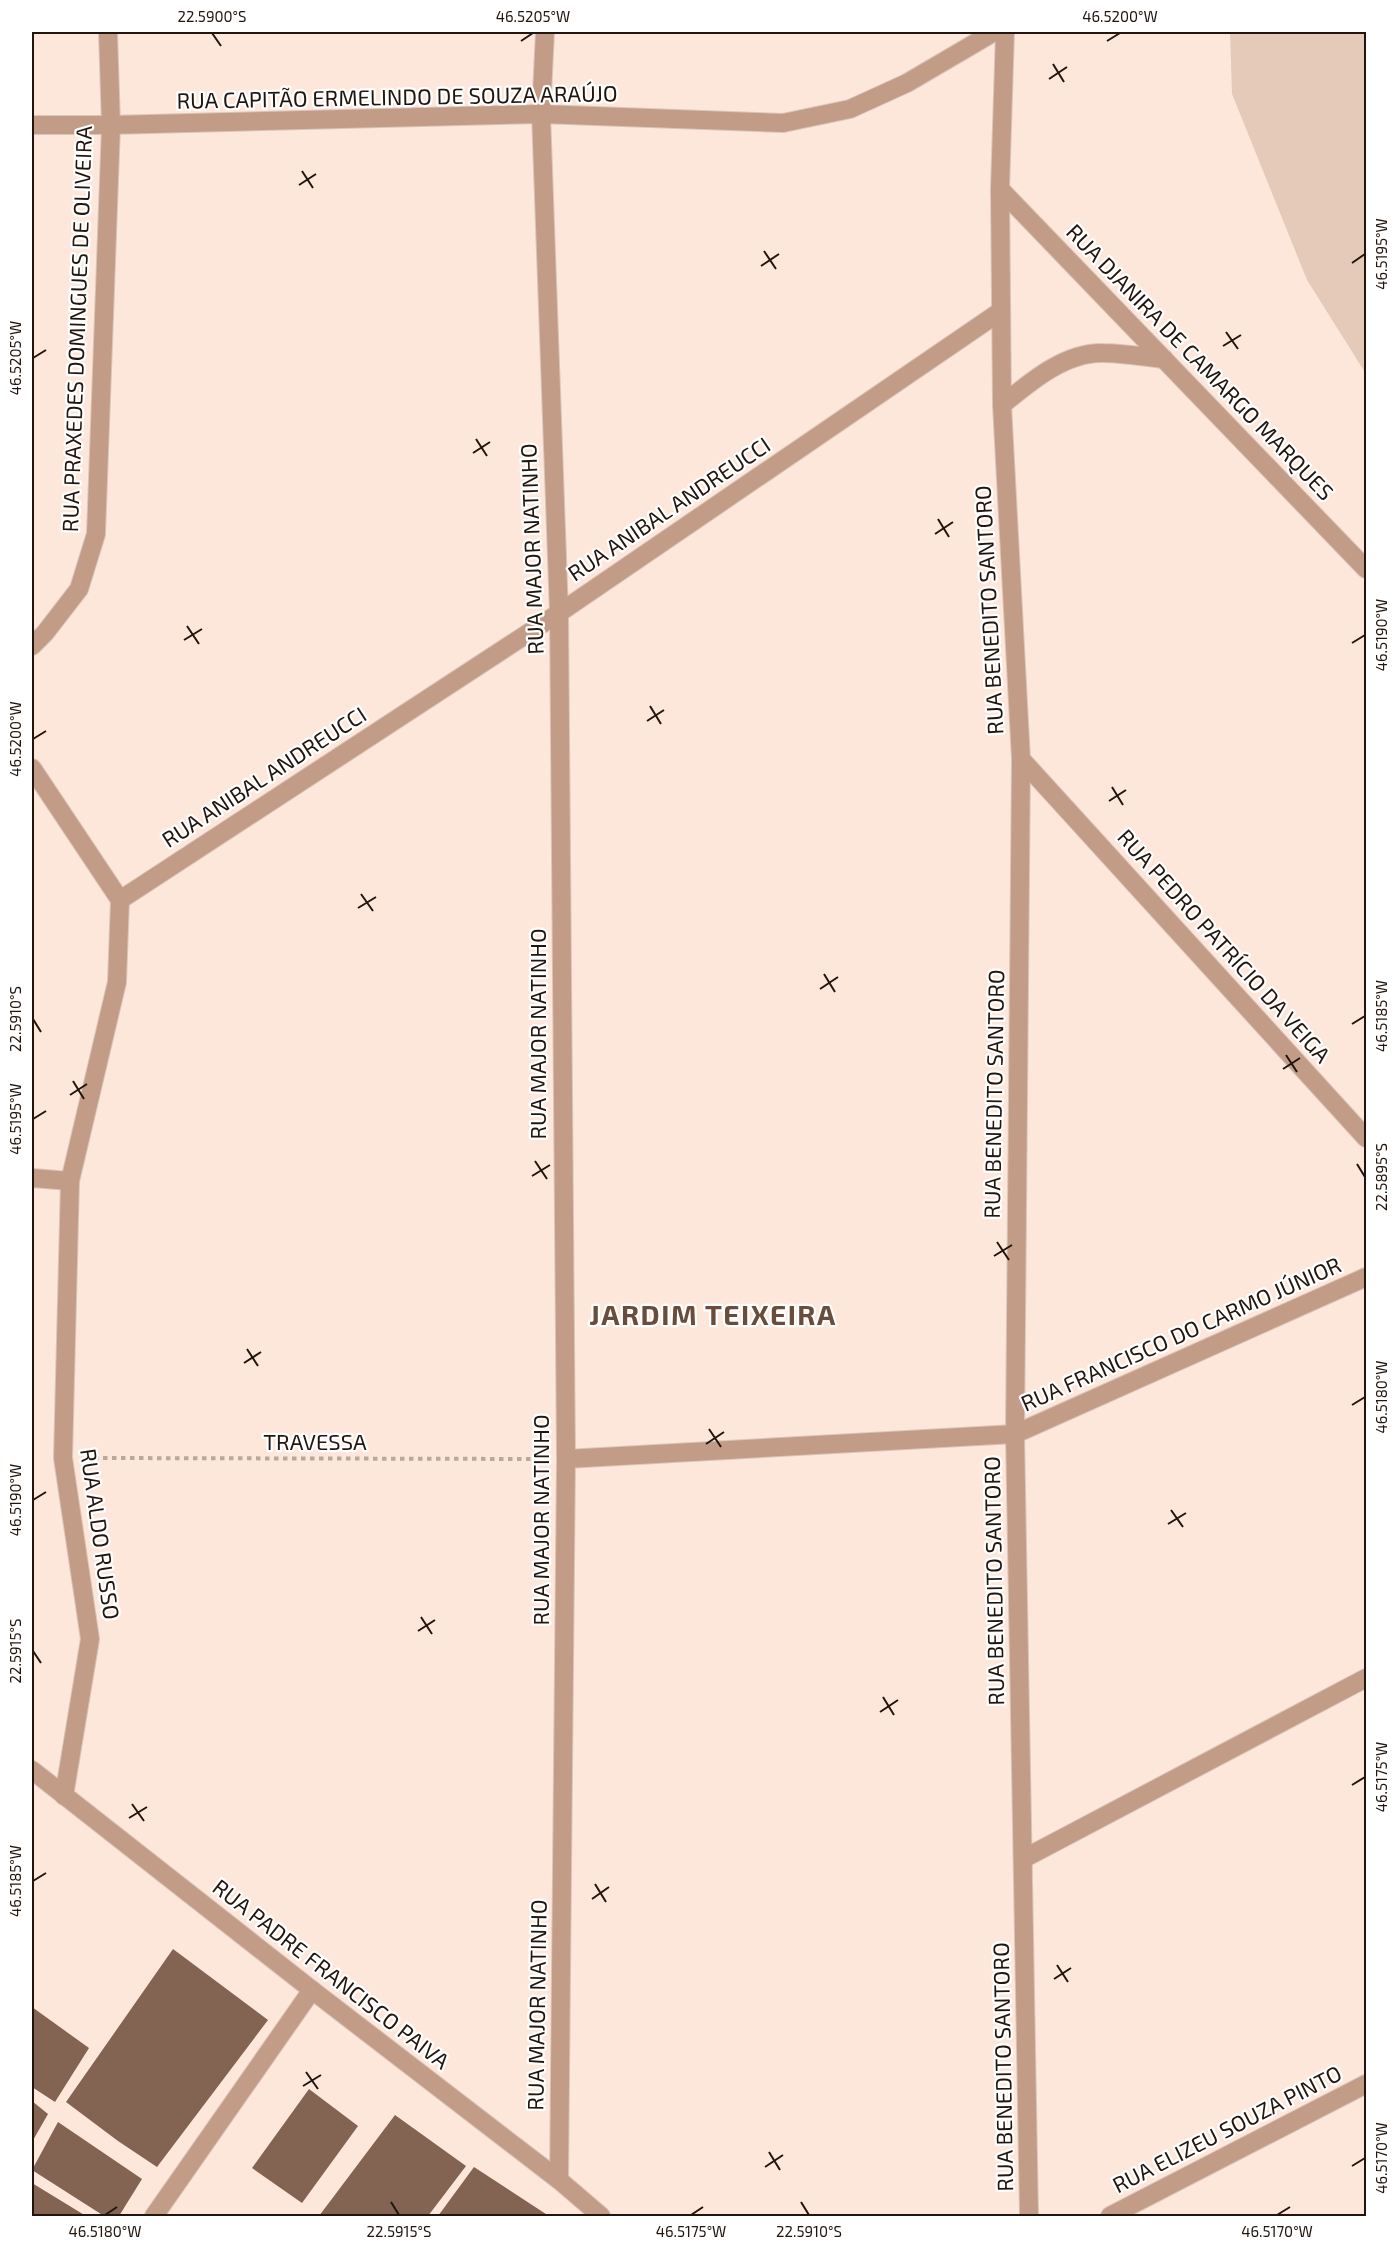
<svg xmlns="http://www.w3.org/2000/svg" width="1398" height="2248" font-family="'Exo 2',sans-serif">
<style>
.green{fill:#e5caba}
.building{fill:#836352}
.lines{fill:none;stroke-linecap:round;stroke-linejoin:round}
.minor-casing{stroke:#dac5ba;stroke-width:20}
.tertiary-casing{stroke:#dac5ba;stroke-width:20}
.path{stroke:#bba89d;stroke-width:4;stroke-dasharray:4.5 4.5;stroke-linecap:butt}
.minor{stroke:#c29c87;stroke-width:18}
.tertiary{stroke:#c29c87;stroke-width:18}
.ticks{fill:none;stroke:#21150e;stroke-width:2}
.labels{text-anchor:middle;stroke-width:4.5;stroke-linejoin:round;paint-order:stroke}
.street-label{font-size:22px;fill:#21150e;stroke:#fff}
.district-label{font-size:28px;font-weight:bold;letter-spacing:1.5px;fill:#6a4c3b;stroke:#fff}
.neatline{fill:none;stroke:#21150e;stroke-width:2}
.ticks-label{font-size:15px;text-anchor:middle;fill:#21150e}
</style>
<rect width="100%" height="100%" fill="#fde7db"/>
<!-- green -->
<polygon class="green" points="1230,32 1366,32 1366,374 1307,280 1232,94"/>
<!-- building -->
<g class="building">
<polygon points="173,1949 268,2020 157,2167 118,2141 66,2102"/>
<polygon points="32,2007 89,2048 55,2102 32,2087"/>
<polygon points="309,2089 358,2126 302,2203 252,2168"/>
<polygon points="32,2101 48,2114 32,2142"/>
<polygon points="395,2115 466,2166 428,2216 319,2216"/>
<polygon points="58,2122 142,2179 119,2216 104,2216 32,2170"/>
<polygon points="474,2167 549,2216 438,2216"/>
<polygon points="32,2183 86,2216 32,2216"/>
</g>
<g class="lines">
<!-- minor casing -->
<g class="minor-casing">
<g id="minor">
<polyline points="545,32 541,114 559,613 566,1459 559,2180"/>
<polyline points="32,125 111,125 541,114 783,123 850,109 907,83 994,32"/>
<polyline points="32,646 45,633 79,589 96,534 111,125 108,32"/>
<polyline points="1021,759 1015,1434 1029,2216"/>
<polyline points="32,768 120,900 117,982 70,1181 63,1458 90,1639 64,1796"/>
<polyline points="120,900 559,613 1001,311"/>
<polyline points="32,1178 70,1181"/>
<polyline points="566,1459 1015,1434 1366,1277"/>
<polyline points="32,1770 312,1990 559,2180 601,2216"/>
<polyline points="1023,1859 1366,1678"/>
<polyline points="154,2216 312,1990"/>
<polyline points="1110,2216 1366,2084"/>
</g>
</g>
<!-- tertiary casing -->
<g class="tertiary-casing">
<g id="tertiary">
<polyline points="1005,32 1000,189 1002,405 1021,759 1366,1138"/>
<polyline points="1000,189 1366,569"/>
<path d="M1002,405C1030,382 1065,352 1103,353C1123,353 1144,357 1164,359"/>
</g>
</g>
<!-- path -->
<polyline class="path" points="94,1458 537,1459"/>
<!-- minor -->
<use href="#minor" class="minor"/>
<!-- tertiary -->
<use href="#tertiary" class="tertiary"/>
</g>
<!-- ticks -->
<path class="ticks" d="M212,33L221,46M521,41L533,33M1107,41L1120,33M1053,64L1064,82M1049,79L1067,67M302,171L313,188M299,185L316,174M764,251L776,269M1352,263L1365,254M761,266L779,254M1226,332L1238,349M1223,346L1241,335M33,358L46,350M476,439L487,456M473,453L490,442M938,519L949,537M935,534L953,522M187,626L199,644M184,640L202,629M1352,643L1365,635M650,706L661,724M647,721L664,710M33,739L46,731M1112,787L1123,805M1109,801L1126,790M361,894L373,911M358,908L376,897M824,974L835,992M820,989L838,977M33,1019L41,1032M1352,1024L1365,1016M1286,1055L1297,1072M1283,1069L1300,1058M73,1081L84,1099M70,1095L87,1084M33,1119L46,1111M535,1161L547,1179M1357,1164L1365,1177M532,1176L550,1165M997,1242L1009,1260M994,1256L1012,1245M247,1349L258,1366M244,1363L261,1352M1352,1405L1365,1397M709,1429L721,1447M706,1444L724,1432M33,1500L46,1492M1171,1510L1183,1527M1168,1524L1186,1513M421,1617L432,1634M418,1631L435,1620M33,1651L41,1663M883,1697L894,1715M880,1712L898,1700M1352,1785L1365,1777M132,1804L144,1821M129,1818L147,1807M33,1881L46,1873M595,1884L606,1902M592,1899L609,1887M1057,1965L1068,1982M1054,1979L1071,1968M306,2072L318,2089M303,2086L321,2075M769,2152L780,2170M1352,2166L1365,2158M765,2167L783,2155M391,2202L399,2215M801,2202L809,2215M105,2215L117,2207M691,2215L703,2207M1277,2215L1290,2207"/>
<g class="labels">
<!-- street labels -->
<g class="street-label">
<text transform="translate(397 97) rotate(-1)" y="8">RUA CAPITÃO ERMELINDO DE SOUZA ARAÚJO</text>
<text transform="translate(77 329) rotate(-88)" y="8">RUA PRAXEDES DOMINGUES DE OLIVEIRA</text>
<text transform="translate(1200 362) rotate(46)" y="8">RUA DJANIRA DE CAMARGO MARQUES</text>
<text transform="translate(669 509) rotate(-34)" y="8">RUA ANIBAL ANDREUCCI</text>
<text transform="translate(532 549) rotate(-92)" y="8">RUA MAJOR NATINHO</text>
<text transform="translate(989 610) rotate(-93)" y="8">RUA BENEDITO SANTORO</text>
<text transform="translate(264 777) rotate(-33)" y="8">RUA ANIBAL ANDREUCCI</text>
<text transform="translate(1224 946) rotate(48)" y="8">RUA PEDRO PATRÍCIO DA VEIGA</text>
<text transform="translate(538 1034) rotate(-90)" y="8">RUA MAJOR NATINHO</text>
<text transform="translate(994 1094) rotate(-89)" y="8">RUA BENEDITO SANTORO</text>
<text transform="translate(1181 1334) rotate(-24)" y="8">RUA FRANCISCO DO CARMO JÚNIOR</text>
<text x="315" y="1450">TRAVESSA</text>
<text transform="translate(541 1520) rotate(-90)" y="8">RUA MAJOR NATINHO</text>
<text transform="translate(100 1534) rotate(82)" y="8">RUA ALDO RUSSO</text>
<text transform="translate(994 1581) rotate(-91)" y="8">RUA BENEDITO SANTORO</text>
<text transform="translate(331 1974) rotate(38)" y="8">RUA PADRE FRANCISCO PAIVA</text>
<text transform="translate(537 2005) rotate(-89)" y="8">RUA MAJOR NATINHO</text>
<text transform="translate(1003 2067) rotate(-91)" y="8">RUA BENEDITO SANTORO</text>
<text transform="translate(1227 2129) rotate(-27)" y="8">RUA ELIZEU SOUZA PINTO</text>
</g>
<!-- district labels -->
<g class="district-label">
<text x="713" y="1325">JARDIM TEIXEIRA</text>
</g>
</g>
<!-- border -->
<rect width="1398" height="2248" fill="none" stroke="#ffffff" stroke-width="66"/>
<rect x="33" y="33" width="1332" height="2182" class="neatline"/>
<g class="ticks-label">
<text x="212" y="22">22.5900°S</text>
<text x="533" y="22">46.5205°W</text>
<text x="1120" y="22">46.5200°W</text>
<text transform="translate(1382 254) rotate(-90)" y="5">46.5195°W</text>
<text transform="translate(16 358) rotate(-90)" y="5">46.5205°W</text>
<text transform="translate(1382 635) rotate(-90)" y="5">46.5190°W</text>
<text transform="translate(16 739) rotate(-90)" y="5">46.5200°W</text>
<text transform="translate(1382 1016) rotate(-90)" y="5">46.5185°W</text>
<text transform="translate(16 1019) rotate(-90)" y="5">22.5910°S</text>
<text transform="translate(16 1119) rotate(-90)" y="5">46.5195°W</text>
<text transform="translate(1382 1177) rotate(-90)" y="5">22.5895°S</text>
<text transform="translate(1382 1397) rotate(-90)" y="5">46.5180°W</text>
<text transform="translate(16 1500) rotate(-90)" y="5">46.5190°W</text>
<text transform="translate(16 1651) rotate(-90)" y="5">22.5915°S</text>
<text transform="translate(1382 1777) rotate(-90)" y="5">46.5175°W</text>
<text transform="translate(16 1881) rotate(-90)" y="5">46.5185°W</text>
<text transform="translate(1382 2158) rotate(-90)" y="5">46.5170°W</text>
<text x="105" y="2237">46.5180°W</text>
<text x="399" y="2237">22.5915°S</text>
<text x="691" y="2237">46.5175°W</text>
<text x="809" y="2237">22.5910°S</text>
<text x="1277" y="2237">46.5170°W</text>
</g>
</svg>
